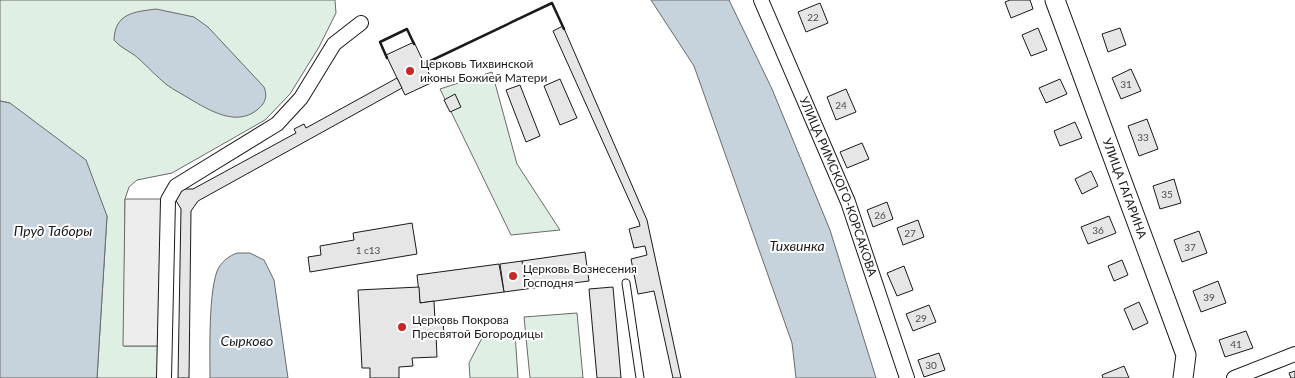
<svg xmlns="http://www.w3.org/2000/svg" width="1295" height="378" font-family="Lato,sans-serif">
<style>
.green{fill:#e0efe3;stroke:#6a6a6a}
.parking{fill:#ededed;stroke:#6a6a6a}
.water{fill:#c6d2dc;stroke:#6a6a6a}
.building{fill:#e6e6e6;stroke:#1a1a1a}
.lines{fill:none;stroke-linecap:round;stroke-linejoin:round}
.lane-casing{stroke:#1a1a1a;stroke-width:9}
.street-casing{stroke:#1a1a1a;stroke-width:16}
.secondary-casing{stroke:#1a1a1a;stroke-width:21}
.lane{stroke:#fff;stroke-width:7}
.street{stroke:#fff;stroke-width:14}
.secondary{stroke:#fff;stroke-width:19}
.wall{stroke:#1a1a1a;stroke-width:2.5}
.poi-dot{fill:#c62828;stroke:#fff;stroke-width:2}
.labels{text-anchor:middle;stroke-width:4;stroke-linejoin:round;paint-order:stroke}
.number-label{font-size:10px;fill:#4d4d4d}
.poi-label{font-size:12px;fill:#1a1a1a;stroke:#fff;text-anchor:start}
.street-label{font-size:12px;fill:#1a1a1a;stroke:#fff}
.water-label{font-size:14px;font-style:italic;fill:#1a1a1a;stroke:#fff}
</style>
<rect width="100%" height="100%" fill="#fff"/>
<!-- green -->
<g class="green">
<polygon points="0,0 335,0 336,13 319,47 290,94 265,120 172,173 137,180 129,187 125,199 124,346 160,346 159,378 97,378 107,216 10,103 0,101"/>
<polygon points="492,72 517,164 560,230 511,235 440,89"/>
<polygon points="577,313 583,378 530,378 524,317"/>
<polygon points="515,333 518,378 470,378 469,363 482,338"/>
</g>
<!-- parking -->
<polygon class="parking" points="125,199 163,199 160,346 123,346"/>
<!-- water -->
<g class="water">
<polygon points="651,0 729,0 772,89 830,230 876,378 796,378 792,343 694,66"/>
<path d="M156,9L194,17L208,27L264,87C268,96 265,104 257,110C236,127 209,110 190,99C182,94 174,90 167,85C157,77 148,67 138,58C130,51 122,49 114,40C115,13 134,12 156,9Z"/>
<polygon points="0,101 10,103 86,160 107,216 97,378 0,378"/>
<path d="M237,253H250L264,260L274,280L288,378H210C210,354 208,286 219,267C224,260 229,256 237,253Z"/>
</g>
<!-- building -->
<g class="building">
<polygon points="1010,0 1030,0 1033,9 1011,18 1005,2"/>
<polygon points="820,3 828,23 806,32 798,12"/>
<polygon points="563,26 647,220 681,378 673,378 654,291 638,294 631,259 647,255 645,246 634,248 629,229 640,226 639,222 553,31"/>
<polygon points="1038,28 1047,50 1031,56 1022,35"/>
<polygon points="1120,28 1126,45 1108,52 1102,34"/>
<polygon points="414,42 433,82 405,95 386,55"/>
<polygon points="1131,69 1141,91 1121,99 1112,78"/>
<polygon points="397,78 402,88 198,201 191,211 189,378 178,378 181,209 175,199 182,189 193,189 296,133 294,129 304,124 306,128"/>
<polygon points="560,79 577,118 560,125 544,86"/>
<polygon points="1060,79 1067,94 1046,103 1039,88"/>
<polygon points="520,85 540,136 526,142 506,90"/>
<polygon points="846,89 856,112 836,120 827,97"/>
<polygon points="455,94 461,107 450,112 444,100"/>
<polygon points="1147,119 1158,149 1139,156 1128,126"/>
<polygon points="1075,122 1082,138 1060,146 1054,131"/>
<polygon points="862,143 869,159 847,168 840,152"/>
<polygon points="1091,171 1098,186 1082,194 1075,179"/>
<polygon points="1174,179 1181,203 1160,209 1153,186"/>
<polygon points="887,202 893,219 873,227 867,210"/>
<polygon points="1109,216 1116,233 1088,244 1081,227"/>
<polygon points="918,220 924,237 903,245 897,228"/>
<polygon points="412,223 417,254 310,272 308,257 321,255 320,246 354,240 353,233"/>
<polygon points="1199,231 1207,253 1182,262 1174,240"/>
<polygon points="585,252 589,281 526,289 522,261"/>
<polygon points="1122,260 1128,275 1114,281 1108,266"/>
<polygon points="522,261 526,289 504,292 500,264"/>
<polygon points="499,264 504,292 420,303 417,275"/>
<polygon points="904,266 913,290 897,296 887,273"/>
<polygon points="1218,281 1226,303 1201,312 1193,291"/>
<polygon points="419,287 420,303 434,301 435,321 443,321 444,334 436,334 437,357 412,358 413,366 399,367 399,378 370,378 370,368 362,368 358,290"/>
<polygon points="613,287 621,378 597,378 589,289"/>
<polygon points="1139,302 1148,323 1133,330 1124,309"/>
<polygon points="929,305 936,322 913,331 906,314"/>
<polygon points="1246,331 1253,348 1225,357 1219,340"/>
<polygon points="939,353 945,370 924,377 918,360"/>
<polygon points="1124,366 1129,378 1103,378 1102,375"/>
<polygon points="1295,371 1295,378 1291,378 1289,373"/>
</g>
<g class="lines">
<!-- lane casing -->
<g class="lane-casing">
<polyline id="lane" points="626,283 640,378"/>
</g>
<!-- street casing -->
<g class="street-casing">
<g id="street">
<path id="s1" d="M761,0L848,202L907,378"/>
<polyline points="164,378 168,200 176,186 277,124 301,98 334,44 361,23"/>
<polyline points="1234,378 1295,354"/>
</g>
</g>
<!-- secondary casing -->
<g class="secondary-casing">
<g id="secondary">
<path id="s2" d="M1055,0L1186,355L1183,378"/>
</g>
</g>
<!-- lane -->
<use href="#lane" class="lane"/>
<!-- street -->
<use href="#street" class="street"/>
<!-- secondary -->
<use href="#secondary" class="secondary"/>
<!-- wall -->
<g class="wall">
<polyline points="387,58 380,42 407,29 414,44"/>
<polyline points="423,62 424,64 552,3 564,29"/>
</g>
</g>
<!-- markers -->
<g class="poi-dot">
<circle cx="410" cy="71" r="5"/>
<circle cx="513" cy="276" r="5"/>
<circle cx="402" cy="327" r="5"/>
</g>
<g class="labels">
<!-- number labels -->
<g class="number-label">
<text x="813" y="21">22</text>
<text x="1126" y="88">31</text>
<text x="841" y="109">24</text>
<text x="1143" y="141">33</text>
<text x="1167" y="198">35</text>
<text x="880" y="219">26</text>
<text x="1098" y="234">36</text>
<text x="910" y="237">27</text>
<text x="1190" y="251">37</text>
<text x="368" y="254">1 с13</text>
<text x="1209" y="301">39</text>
<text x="921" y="322">29</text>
<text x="1236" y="348">41</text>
<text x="931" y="369">30</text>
</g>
<!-- poi labels -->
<g class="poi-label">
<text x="420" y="68">Церковь Тихвинской<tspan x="420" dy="14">иконы Божией Матери</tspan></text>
<text x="523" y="273">Церковь Вознесения<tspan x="523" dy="14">Господня</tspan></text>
<text x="412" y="324">Церковь Покрова<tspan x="412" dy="14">Пресвятой Богородицы</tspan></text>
</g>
<!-- street labels -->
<g class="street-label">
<text dy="4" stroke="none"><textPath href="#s1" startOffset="202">УЛИЦА РИМСКОГО-КОРСАКОВА</textPath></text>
<text dy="4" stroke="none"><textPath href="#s2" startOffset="201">УЛИЦА ГАГАРИНА</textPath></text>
</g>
<!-- water labels -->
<g class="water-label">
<text x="53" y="236">Пруд Таборы</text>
<text x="797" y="251">Тихвинка</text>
<text x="247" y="346">Сырково</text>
</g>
</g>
</svg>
